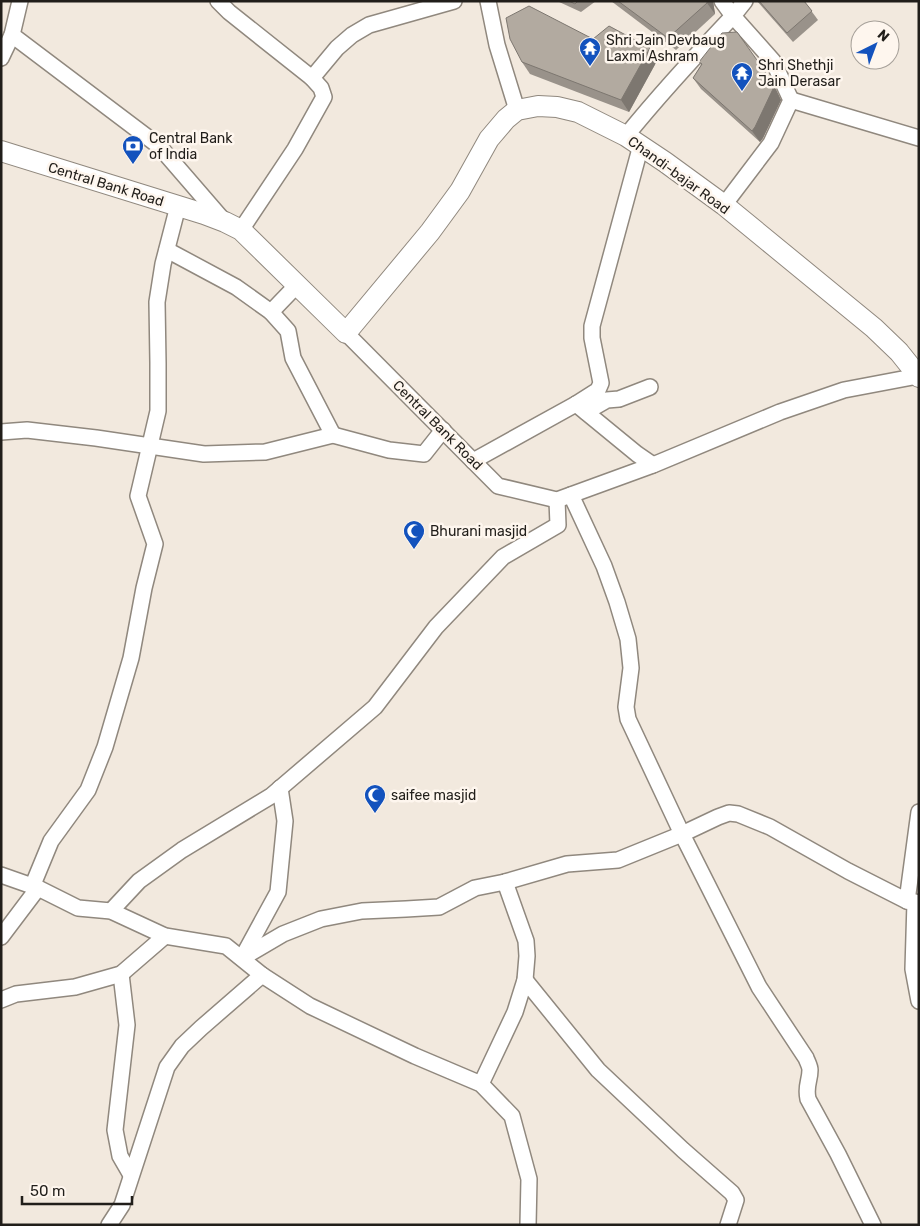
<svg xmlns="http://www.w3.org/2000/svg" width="920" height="1226" font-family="Rubik,sans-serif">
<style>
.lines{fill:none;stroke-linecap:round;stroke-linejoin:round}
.minor-casing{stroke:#90887e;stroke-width:18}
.major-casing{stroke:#90887e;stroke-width:22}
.minor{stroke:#fff;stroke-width:15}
.major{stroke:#fff;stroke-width:20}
.wall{fill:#99928a}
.shaded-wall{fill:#7d7770}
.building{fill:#b2aaa0;stroke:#7d7770}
.labels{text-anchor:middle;stroke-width:5;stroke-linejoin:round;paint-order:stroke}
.poi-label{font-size:14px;fill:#211e1a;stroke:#fef6ee;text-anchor:start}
.street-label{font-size:14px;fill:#211e1a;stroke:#fef6ee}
</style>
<rect width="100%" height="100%" fill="#f2e9de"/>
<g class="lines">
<!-- minor casing -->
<g class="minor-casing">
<g id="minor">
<polyline points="20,1 12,35 159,146 223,220"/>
<polyline points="218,1 229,12 312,78 321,88 324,97 295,149 241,230"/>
<polyline points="488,1 497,45 517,110"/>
<polyline points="1,58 12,35"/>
<polyline points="312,78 337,48 352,35 369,25 454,1"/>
<polyline points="791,100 919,138"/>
<path d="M626,136C660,94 696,55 733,16L722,1"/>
<polyline points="724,205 771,143 791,100 773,61 733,16 745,1"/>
<polyline points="167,250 236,287 271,312 288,331 293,358 333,435"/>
<polyline points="271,312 297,285"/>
<polyline points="346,333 498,486 557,500 653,465 780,412 844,390 918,376"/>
<polyline points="576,404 637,454 653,465"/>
<polyline points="586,412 607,400 619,399 650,387"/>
<polyline points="1,432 27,430 96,438 204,454 265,452 333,435 389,450 424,454 443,430"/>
<polyline points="473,461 576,404 598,390 601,383 592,338 592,326 641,145"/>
<path d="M571,495L604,566L617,602L628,639L631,668L626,707L628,719L682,834L759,987L806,1058C807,1061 810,1066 810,1070C810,1081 805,1086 808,1099L838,1154L873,1225"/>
<polyline points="1,875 38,888 78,908 111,911 165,936 226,946 262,975 310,1006 415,1056 481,1084 512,1116 529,1179 528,1225"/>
<polyline points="32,887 51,841 88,790 105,747 131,658 144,588 155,544 138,496 158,411 158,363 157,302 163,264 178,206"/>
<polyline points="907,901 919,812"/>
<polyline points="915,902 913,969 919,1001"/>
<polyline points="111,911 139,881 182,850 271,796 375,707 436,627 503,557 558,525 557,500"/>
<polyline points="1,937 38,888"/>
<polyline points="242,958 283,934 321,919 362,911 406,909 439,907 475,888 505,882 567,864 618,860 682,834 718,817 729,813 738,814 770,827 848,871 907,901 919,903"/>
<polyline points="242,958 278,892 285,821 280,788"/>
<polyline points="121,974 127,1025 115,1130 120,1156 131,1175"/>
<polyline points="525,980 598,1070 683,1150 732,1193 736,1200 728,1225"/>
<polyline points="1,1000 16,994 75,987 121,974 165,936"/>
<polyline points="481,1084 515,1012 525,980 527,956 526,941 505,882"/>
<polyline points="109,1225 122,1205 167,1067 182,1046 201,1028 262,975"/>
</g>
</g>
<!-- major casing -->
<g class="major-casing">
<polyline id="major" points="1,151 204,214 225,222 241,230 346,333 430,232 460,191 489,139 506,119 517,110 538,106 557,107 578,112 626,136 665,162 724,205 874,328 899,352 919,377"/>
</g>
<!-- minor -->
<use href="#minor" class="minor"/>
<!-- major -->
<use href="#major" class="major"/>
</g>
<!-- wall -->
<g class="wall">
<polygon points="557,1 596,1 581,12"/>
<polygon points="611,1 713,1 715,14 676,50"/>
<polygon points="757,1 804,1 818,20 793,42"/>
<polygon points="593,39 650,48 658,59 629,112 530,74 522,62"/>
<polygon points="699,62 772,81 781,100 763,138 760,142 701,89 693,78 701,65"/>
</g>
<!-- shaded-wall -->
<g class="shaded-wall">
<polygon points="707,1 713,1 715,14 707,3"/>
<polygon points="650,48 658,59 629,112 621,100"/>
<polygon points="764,70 772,81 781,100 763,138 760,142 752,131"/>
</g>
<!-- building -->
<g class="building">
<polygon points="569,1 578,1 575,4"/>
<polygon points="618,1 707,1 707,3 668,38"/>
<polygon points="759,1 804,1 812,11 787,33"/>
<polygon points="529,6 593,39 609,26 650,48 621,100 522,62 510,39 506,18"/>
<polygon points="737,32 764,70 773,89 755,127 752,131 693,78 702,64 699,62 722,33"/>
</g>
<!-- icons -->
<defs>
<g id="temple-pin" transform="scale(1.125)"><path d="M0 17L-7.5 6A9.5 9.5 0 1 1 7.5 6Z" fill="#1352bd" stroke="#fef6ee"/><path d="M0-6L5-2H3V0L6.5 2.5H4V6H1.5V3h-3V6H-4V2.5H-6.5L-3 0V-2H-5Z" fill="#fff"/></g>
<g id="bank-pin" transform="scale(1.125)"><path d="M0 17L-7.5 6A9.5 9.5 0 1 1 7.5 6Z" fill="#1352bd" stroke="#fef6ee"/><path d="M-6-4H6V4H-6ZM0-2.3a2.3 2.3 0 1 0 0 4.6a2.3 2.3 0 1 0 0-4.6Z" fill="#fff"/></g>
<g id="mosque-pin" transform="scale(1.125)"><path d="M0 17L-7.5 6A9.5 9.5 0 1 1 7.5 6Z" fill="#1352bd" stroke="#fef6ee"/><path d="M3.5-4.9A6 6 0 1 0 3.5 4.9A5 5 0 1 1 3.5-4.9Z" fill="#fff"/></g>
</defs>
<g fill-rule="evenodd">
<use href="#temple-pin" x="590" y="48"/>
<use href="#temple-pin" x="742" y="73"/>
<use href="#bank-pin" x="133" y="146"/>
<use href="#mosque-pin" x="414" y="531"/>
<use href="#mosque-pin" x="375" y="795"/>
</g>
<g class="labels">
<!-- poi labels -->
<g class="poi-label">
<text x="606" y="45">Shri Jain Devbaug<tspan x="606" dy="16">Laxmi Ashram</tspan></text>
<text x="758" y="70">Shri Shethji<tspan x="758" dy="16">Jain Derasar</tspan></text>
<text x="149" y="143">Central Bank<tspan x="149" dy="16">of India</tspan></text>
<text x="430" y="536">Bhurani masjid</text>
<text x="391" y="800">saifee masjid</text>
</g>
<!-- street labels -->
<g class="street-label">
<text transform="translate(679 175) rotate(36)" y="5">Chandi-bajar Road</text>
<text transform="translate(106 184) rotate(17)" y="5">Central Bank Road</text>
<text transform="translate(438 425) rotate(45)" y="5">Central Bank Road</text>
</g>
</g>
<!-- border -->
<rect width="920" height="1226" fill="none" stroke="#211e1a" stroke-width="5"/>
<!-- north arrow -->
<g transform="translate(875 45) rotate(42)"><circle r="24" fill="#fef6ee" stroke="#a6a099"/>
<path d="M0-4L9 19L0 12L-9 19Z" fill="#1352bd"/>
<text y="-8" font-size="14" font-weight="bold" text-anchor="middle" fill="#211e1a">N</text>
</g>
<!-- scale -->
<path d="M22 1196v8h110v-8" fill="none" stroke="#211e1a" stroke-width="2.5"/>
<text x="30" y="1196" font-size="15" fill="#211e1a" stroke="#fef6ee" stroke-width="4" paint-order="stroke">50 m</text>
</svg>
